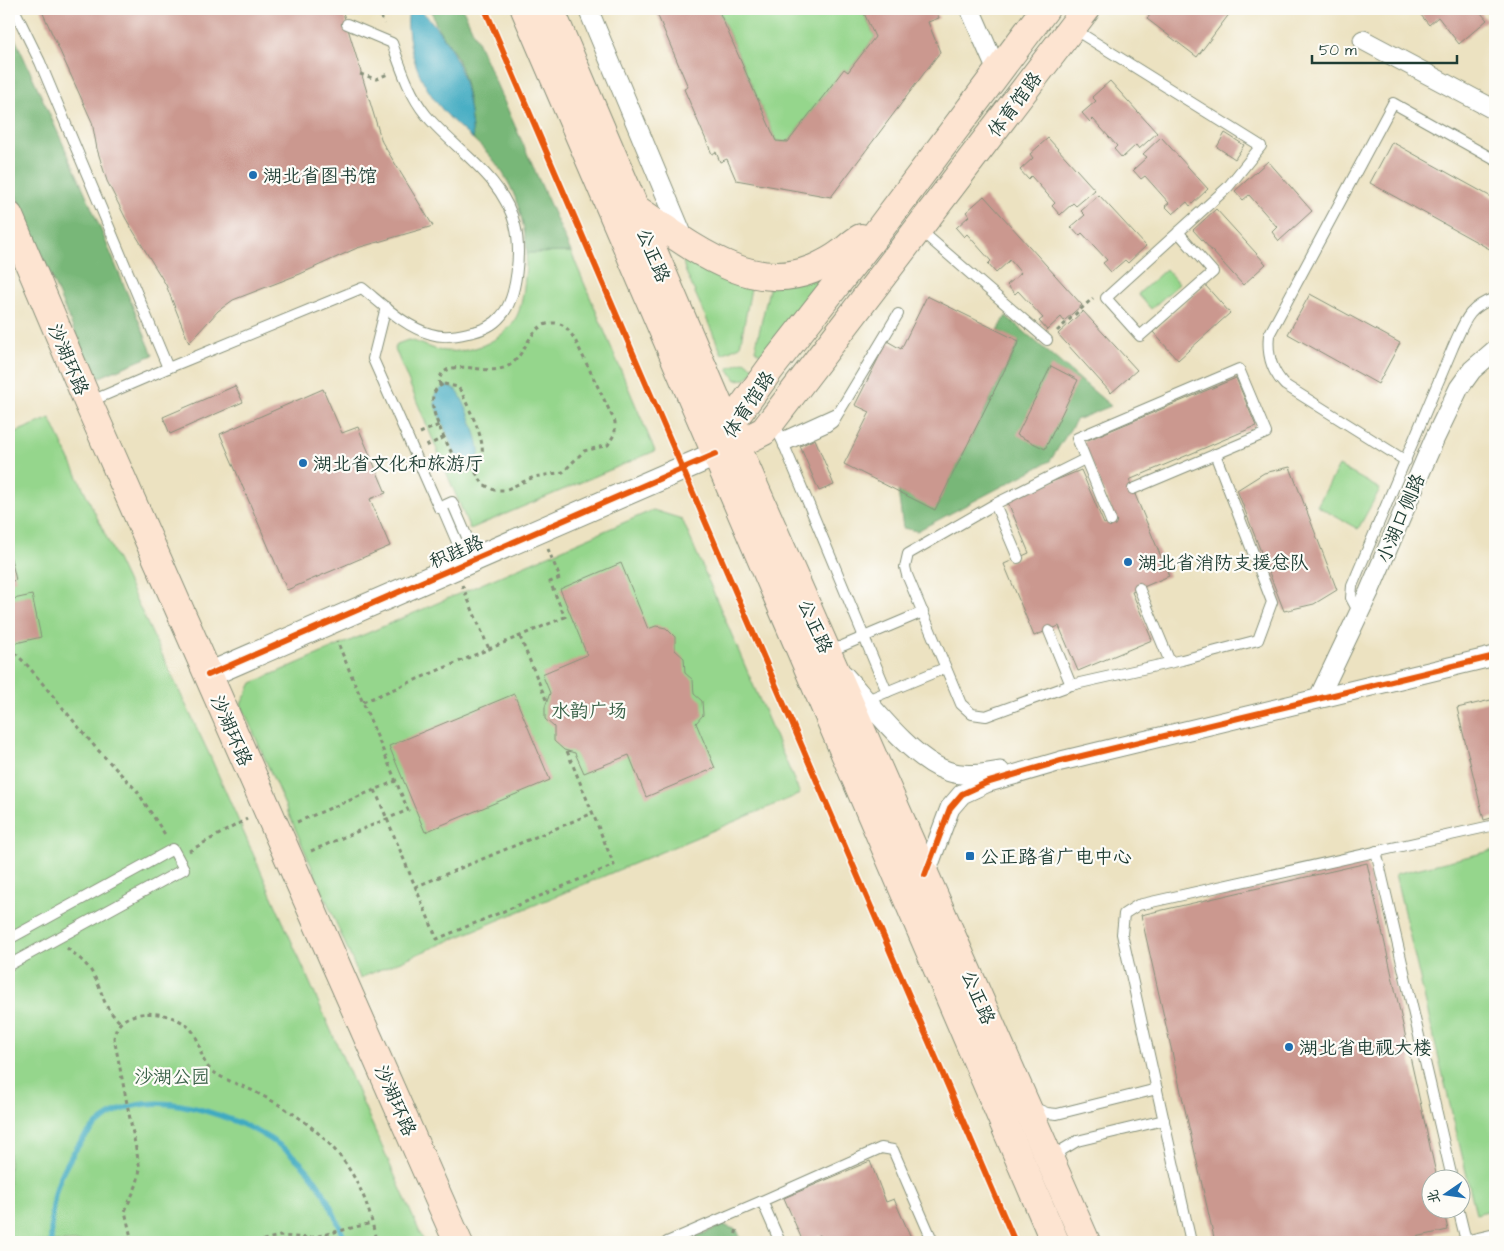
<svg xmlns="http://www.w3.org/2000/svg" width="1504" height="1251" font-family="'Architects Daughter','LXGW WenKai TC',sans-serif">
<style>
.green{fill:#95d68c;stroke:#5a8a60}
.forest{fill:#78b778;stroke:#4c7a56}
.water{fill:#41aac1;stroke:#30747a}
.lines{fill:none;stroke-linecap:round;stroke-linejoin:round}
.stream{stroke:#41aac1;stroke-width:5.5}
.building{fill:#cb988f}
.service-casing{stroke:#86907a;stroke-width:12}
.minor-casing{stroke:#86907a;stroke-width:21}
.tertiary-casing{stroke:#86907a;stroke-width:26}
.secondary-casing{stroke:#86907a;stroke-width:30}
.path{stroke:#86907a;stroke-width:3;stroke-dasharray:4 4;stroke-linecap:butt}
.service{stroke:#fff;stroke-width:10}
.minor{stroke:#fff;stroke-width:19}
.tertiary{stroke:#fff;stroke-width:24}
.secondary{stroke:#fde4d1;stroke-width:28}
.cycleway-casing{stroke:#fdfcf7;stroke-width:9}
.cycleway{stroke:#e8590c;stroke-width:6}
.poi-dot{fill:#1f6fb2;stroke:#fdfcf7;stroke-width:2}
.labels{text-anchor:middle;stroke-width:4.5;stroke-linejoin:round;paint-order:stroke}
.street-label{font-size:19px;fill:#1f3d34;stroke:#fdfcf7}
.poi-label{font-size:19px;fill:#1f3d34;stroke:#fdfcf7;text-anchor:start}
.park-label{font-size:19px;fill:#3c634a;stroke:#fdfcf7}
</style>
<rect width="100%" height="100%" fill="#fdfcf7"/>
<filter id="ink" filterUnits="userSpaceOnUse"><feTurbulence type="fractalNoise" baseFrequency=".02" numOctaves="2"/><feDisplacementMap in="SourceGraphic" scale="10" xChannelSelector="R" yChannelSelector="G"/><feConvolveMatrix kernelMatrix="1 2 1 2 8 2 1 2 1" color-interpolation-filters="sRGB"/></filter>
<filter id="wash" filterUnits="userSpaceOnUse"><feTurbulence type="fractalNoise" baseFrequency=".0096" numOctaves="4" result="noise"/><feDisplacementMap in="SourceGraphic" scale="20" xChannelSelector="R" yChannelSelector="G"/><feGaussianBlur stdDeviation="1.12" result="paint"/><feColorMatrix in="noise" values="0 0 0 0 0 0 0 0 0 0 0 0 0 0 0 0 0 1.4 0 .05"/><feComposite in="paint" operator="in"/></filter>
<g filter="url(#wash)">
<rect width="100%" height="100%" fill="#ece2c1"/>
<!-- green -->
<g class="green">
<polygon points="718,9 862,9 875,37 848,72 844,69 788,142 776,141"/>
<path d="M571,252L655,451L470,529L395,349L397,344L408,340C421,342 432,350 445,351C473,354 509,339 519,311C525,293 525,272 527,253Z"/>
<polygon points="688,258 752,283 740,346 722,354 685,270 683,261"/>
<polygon points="1166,269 1179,284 1151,309 1138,294"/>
<polygon points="825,279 764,357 755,350 770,285"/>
<polygon points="745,361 755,369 746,379 736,380 728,368"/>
<polygon points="50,418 210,756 424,1242 9,1242 9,435"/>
<polygon points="1339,466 1380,489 1358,529 1317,506"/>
<polygon points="653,510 682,519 800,794 360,978 241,704 252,683"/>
<polygon points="1495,850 1495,1209 1476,1214 1395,874"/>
</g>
<!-- forest -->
<g class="forest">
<path d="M432,9H463L571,252L527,253C523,206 509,170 473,139C470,111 468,82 456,56C447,38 434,30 432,9Z"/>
<polygon points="9,25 88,199 153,355 95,379 9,179"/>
<polygon points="1006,316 1111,406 1076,420 1050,461 917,531 903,528 898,491 935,509 1019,342 998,331"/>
<polygon points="723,1225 737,1230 742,1242 684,1242"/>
</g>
<!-- water -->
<g class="water">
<path d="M416,9C425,12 432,22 438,30C464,62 469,99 473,139C440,113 415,80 409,37C408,29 406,18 410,11Z"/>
<path d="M445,386C449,387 453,387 456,390C464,397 482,446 479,456L469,463L458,459L455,454L435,405L436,393Z"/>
</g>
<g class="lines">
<!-- stream -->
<path class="stream" d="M51,1242C51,1229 51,1214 54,1201C56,1183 65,1167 74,1152C109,1095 163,1095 221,1116C253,1127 286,1145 309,1172C326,1192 336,1218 346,1242"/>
</g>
<g id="blocks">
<!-- building -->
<g class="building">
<polygon points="41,9 342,9 382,142 433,226 357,248 300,274 233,300 218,311 189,343 166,285 126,219 107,181 97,149 92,122"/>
<polygon points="655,9 718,9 776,141 788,142 844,69 848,72 875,37 862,9 935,9 939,18 928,22 940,52 831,197 736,180 727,159 720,162 716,152 712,154 684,89 688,87"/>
<polygon points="1154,9 1233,9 1197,57 1147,19"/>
<polygon points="1416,9 1484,9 1481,13 1487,20 1459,44 1438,17 1429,25"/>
<polygon points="1110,81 1157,133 1139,149 1136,145 1122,158 1114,149 1117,146 1093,119 1090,122 1082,113 1096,101 1092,97"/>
<polygon points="1225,133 1244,145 1235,159 1217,147"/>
<polygon points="1161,137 1208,189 1190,206 1187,202 1173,214 1165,206 1169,203 1145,176 1141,179 1133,170 1147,157 1143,154"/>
<polygon points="1048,138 1095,190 1076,206 1073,203 1060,215 1052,206 1055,203 1031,176 1028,179 1020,170 1033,158 1030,154"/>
<polygon points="1392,142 1495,199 1495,252 1370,183"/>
<polygon points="1268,161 1312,211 1279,241 1272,232 1277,227 1249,195 1243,200 1235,191"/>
<polygon points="1099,195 1146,246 1128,263 1125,260 1111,272 1103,263 1107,260 1082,233 1079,236 1071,227 1085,215 1081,211"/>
<polygon points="984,196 1082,305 1064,321 1061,317 1047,330 1039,321 1043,318 1018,291 1015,294 1007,285 1021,273 1010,260 996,273 988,264 991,261 967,234 964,237 956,228 969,216 966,212"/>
<polygon points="1216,209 1266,264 1243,285 1193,230"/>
<polygon points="1205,285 1230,313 1178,360 1153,332"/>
<polygon points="1310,294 1400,343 1378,384 1288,334"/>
<polygon points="927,296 1019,341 935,510 844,464 870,412 855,405 887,341 901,349"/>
<polygon points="1083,311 1137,370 1111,393 1058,334"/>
<polygon points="1051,366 1078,380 1045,449 1017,435"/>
<polygon points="1236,378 1256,426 1129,480 1169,576 1132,592 1152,640 1078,671 1059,626 1034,636 1004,564 1029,553 1007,500 1081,470 1104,524 1115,519 1083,442"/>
<polygon points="235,386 243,402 170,434 163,417"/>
<polygon points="323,389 342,433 358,427 386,493 370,499 390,546 287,590 220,434"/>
<polygon points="815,439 834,485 819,491 800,446"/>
<polygon points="1290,467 1337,590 1314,604 1284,611 1237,490 1264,473"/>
<polygon points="9,550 16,580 9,582"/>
<polygon points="621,563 648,629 656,626 666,628 675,637 675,650 684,658 685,673 693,680 694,694 702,701 703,715 696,723 715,768 646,797 629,755 584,773 575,753 564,750 554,741 554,727 545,719 545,707 550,693 542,674 587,655 560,589"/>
<polygon points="32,595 41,637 12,644 9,628 9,600"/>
<polygon points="514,694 550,780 425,832 389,746"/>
<polygon points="1495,699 1495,817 1484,820 1457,708"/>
<polygon points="1367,863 1437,1178 1432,1178 1432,1208 1443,1208 1448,1230 1393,1242 1215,1242 1141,915"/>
<polygon points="870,1161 886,1202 894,1199 913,1242 823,1242 820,1235 803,1242 784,1198"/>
</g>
</g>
</g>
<g filter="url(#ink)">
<use href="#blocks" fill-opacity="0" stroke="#86907a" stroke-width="1"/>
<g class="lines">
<!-- service casing -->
<g class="service-casing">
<g id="service">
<path d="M14,9L40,62L168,368L362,288C382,304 405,327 431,334C443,338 456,336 468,333C480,331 493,326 501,316C518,298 521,248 515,225C502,175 457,152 426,115C409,94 401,68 392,43L347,24"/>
<polyline points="1072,28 1261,146 1228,187 1106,298 1140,336 1213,272 1178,232"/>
<polyline points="920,230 1047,340"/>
<polyline points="386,307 373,359 439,508 452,502 476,558"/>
<polyline points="89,402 168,368"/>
<polyline points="774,421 887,692"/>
<polyline points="781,438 838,412"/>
<polyline points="784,446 826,427 833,422 898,314"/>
<polyline points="1085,459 995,504 908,554 905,567 907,575 961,704 972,714 986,716 1071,685 1182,660 1258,640 1272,602 1215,454"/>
<path d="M1406,461L1285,385C1271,371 1267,354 1269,335L1393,103L1495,160"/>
<polyline points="995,504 1018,558"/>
<polyline points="442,507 466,563"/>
<polyline points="1111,521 1077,438 1239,369 1266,433 1133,489"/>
<polyline points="1139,588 1170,662"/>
<path d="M1359,613L1351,598L1352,586L1453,347C1465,321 1467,308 1495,298"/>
<polyline points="1049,631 1071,685"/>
<polyline points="828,652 923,612"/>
<polyline points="867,700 945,668"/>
<polyline points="1376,851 1452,1178"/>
<polyline points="9,939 173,849 184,869 9,965"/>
<polyline points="1032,1107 1047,1113 1057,1114 1157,1089"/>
<polyline points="1055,1163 1062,1150 1077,1141 1164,1120"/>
<polyline points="1458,1208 1466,1241"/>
<polyline points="667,1242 762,1201"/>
<polyline points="780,1242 762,1201 881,1148 893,1150 933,1242"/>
<polyline points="1191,1242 1122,934 1124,914 1138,905 1495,825"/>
<polyline points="1460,1242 1495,1234"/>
</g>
</g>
<!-- minor casing -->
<g class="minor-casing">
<g id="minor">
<polyline points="588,9 685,241"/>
<polyline points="970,9 998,73"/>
<polyline points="1363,40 1495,110"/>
<path d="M843,674C869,702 910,758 947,771C964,777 983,774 1000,771"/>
<polyline points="1319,697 1369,592 1434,440 1459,388 1472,370 1495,350"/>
<polyline points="925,875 950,808 962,794 986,783 1061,761 1495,656"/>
</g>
</g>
<!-- tertiary casing -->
<g class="tertiary-casing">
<polyline id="tertiary" points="208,675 716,454"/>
</g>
<!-- secondary casing -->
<g class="secondary-casing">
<g id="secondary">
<polyline points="525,9 1055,1242"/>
<polyline points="550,9 728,427 1086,1242"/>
<path d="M633,207C685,241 747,296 813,269C822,265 832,260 840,254C847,249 853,242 861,238"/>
<polyline points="9,216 88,402 458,1242"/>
<polyline points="722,442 728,427 770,369 876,234 1045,9"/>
<polyline points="720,453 764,431 1086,9"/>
</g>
</g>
<!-- path -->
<g class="path">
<polyline points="378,9 384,24"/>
<polyline points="360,74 376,79 388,74"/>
<polyline points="1057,331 1093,298"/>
<path d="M444,384L458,387L462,393C468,409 500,462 469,465C461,466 457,462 453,456C445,437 417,394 444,384Z"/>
<path d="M440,385L439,380L442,373C462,359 485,376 506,367C527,358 527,325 552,323C564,322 569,330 575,340L615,422V433L608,445L584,451L563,472L534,477L505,490H494L483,484L471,465"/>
<polyline points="420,433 439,425"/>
<polyline points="426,446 445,437"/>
<polyline points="462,585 489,649"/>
<polyline points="520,637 547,702"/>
<polyline points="9,647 28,666 96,748 137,791 166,836"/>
<polyline points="363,702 565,617 550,582 560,578 548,549"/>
<polyline points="375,790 437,939 614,865 567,751"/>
<polyline points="297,822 396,781"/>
<polyline points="189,851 247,819"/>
<polyline points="311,851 408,810 337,641"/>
<polyline points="415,887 593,813"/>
<path d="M67,948C77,956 88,964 94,976C105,996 101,1005 120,1022"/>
<path d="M132,1242L125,1211L137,1184L140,1169L114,1038C116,1026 121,1020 132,1016C152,1009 186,1016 196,1037C202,1051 201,1064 215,1073C228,1082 245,1086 259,1094C323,1126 365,1170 376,1242"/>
<polyline points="255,1242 280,1236 310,1238 372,1223"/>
<polyline points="734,1242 737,1228"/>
</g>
<!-- service -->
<use href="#service" class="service"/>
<!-- minor -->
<use href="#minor" class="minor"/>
<!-- tertiary -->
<use href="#tertiary" class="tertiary"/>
<!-- secondary -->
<use href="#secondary" class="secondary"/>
<!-- cycleway casing -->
<g class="cycleway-casing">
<g id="cycleway">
<polyline points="485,9 1015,1242"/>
<polyline points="208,675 716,454"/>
<polyline points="925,875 950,808 962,794 986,783 1061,761 1495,656"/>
</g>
</g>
<!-- cycleway -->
<use href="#cycleway" class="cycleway"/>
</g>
</g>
<!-- markers -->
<g class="poi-dot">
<circle cx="253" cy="175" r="5"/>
<circle cx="303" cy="463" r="5"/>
<circle cx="1128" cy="562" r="5"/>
<rect x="965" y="851" width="10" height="10" rx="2.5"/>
<circle cx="1289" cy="1047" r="5"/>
</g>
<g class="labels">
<!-- street labels -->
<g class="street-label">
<text transform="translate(1014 104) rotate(-53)" y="7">体育馆路</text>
<text transform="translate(654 255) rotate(67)" y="7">公正路</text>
<text transform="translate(69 359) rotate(67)" y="7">沙湖环路</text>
<text transform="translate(748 404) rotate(-56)" y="7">体育馆路</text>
<text transform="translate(1400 518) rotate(-67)" y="7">小湖口侧路</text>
<text transform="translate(456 551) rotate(-23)" y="7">积跬路</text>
<text transform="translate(816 626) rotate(66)" y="7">公正路</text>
<text transform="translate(232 730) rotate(66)" y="7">沙湖环路</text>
<text transform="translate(979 997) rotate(67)" y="7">公正路</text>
<text transform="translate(396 1100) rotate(66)" y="7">沙湖环路</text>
</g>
<!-- poi labels -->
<g class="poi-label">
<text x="263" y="182">湖北省图书馆</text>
<text x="313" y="470">湖北省文化和旅游厅</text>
<text x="1138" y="569">湖北省消防支援总队</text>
<text x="980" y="863">公正路省广电中心</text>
<text x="1299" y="1054">湖北省电视大楼</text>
</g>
<!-- park labels -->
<g class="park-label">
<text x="589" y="717">水韵广场</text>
<text x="172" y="1083">沙湖公园</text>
</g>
</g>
<!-- margin -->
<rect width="1504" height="1251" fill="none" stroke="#fdfcf7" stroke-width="30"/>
<!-- north arrow -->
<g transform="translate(1446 1194) rotate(257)"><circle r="24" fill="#fdfcf7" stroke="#a4b0a9"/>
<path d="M0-4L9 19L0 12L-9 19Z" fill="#1f6fb2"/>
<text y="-8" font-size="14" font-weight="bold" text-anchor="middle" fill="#1f3d34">北</text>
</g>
<!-- scale -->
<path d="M1312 55v8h145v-8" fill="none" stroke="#1f3d34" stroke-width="2.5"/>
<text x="1319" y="55" font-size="15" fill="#1f3d34" stroke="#fdfcf7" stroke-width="4" paint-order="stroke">50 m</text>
</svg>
